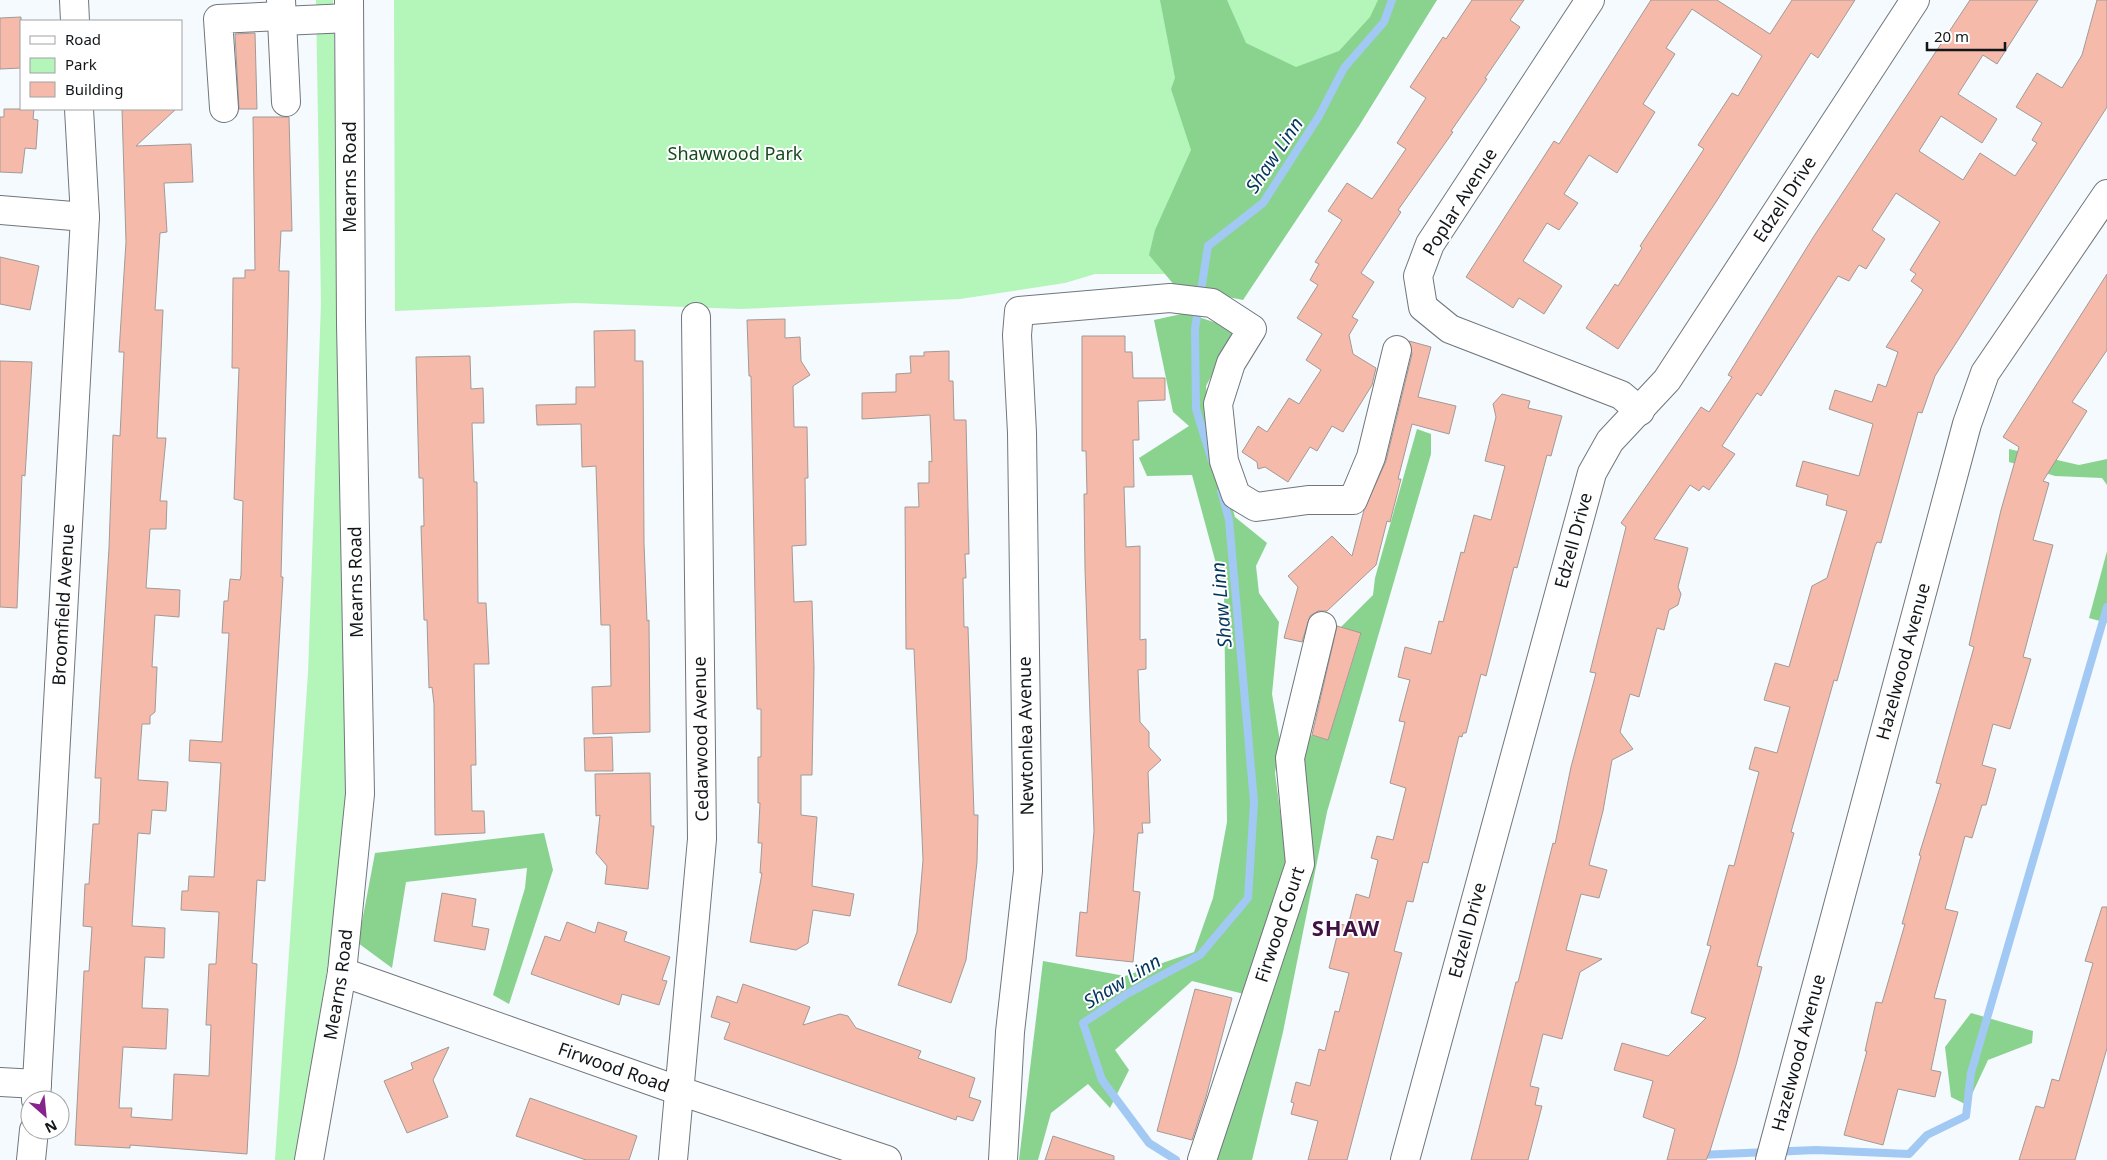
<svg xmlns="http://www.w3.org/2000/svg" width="2107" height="1160" font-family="'Noto Sans',sans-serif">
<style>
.green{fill:#b4f5b9}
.forest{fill:#89d38f}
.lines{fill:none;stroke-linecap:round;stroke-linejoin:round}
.stream{stroke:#a2c9f3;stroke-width:8}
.building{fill:#f5baa9;stroke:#a29a97}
.minor-casing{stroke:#70767b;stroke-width:30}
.minor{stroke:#fff;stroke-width:28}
.labels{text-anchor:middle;stroke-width:4;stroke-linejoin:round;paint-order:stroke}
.park-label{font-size:18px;fill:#164a1f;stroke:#fff}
.street-label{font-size:18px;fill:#131618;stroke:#fff}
.water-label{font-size:19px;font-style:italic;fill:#02355f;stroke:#fff}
.district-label{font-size:22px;font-weight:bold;letter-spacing:1px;fill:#411344;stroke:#fff}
</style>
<rect width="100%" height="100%" fill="#f4fafe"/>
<!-- green -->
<g class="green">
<polygon points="316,0 333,0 342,351 347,848 296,1160 275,1160 308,673 321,303"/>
<polygon points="394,0 1437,0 1214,274 1095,274 1065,283 960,299 741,309 575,303 395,311"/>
</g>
<!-- forest -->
<g class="forest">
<polygon points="1160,0 1227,0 1246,43 1296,67 1339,51 1370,17 1378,0 1437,0 1359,126 1243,300 1175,286 1149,255 1155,230 1191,150 1171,89 1175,78"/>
<polygon points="1186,313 1220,324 1234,335 1206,386 1211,433 1235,517 1267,543 1256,566 1259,593 1279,622 1272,694 1280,741 1275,773 1287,864 1244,994 1192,981 1115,1050 1129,1070 1110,1108 1088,1084 1051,1113 1038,1160 1019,1160 1043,961 1125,976 1194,952 1213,898 1227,822 1224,593 1192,475 1147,476 1139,458 1189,426 1173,412 1154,320"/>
<polygon points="1417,429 1431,434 1431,454 1327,812 1283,1032 1252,1160 1213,1160 1309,864 1298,769 1307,734 1328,740 1361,634 1341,627 1373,595 1375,578"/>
<polygon points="2009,449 2079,465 2107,459 2107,485 2102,478 2055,476 2009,462"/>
<polygon points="2107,551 2107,623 2089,618"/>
<polygon points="544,833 553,870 509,1004 493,995 525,888 527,868 406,882 392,968 358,943 375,853"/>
<polygon points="1971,1013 2033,1031 2032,1043 1988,1060 1967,1105 1951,1097 1945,1047"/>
</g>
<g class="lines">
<!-- stream -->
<g class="stream">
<polyline points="1212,461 1196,409 1195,329 1208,246 1263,203 1319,116 1344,68 1384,22 1392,0"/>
<polyline points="1699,1155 1816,1150 1909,1154 1927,1135 1966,1116 1971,1073 2107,607"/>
<polyline points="1176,1160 1149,1143 1102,1080 1083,1023 1127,994 1200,955 1248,898 1254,802 1229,520 1221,491"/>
</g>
</g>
<!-- building -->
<g class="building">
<polygon points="1472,0 1524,0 1510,20 1520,27 1485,78 1487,79 1451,131 1453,132 1398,210 1401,212 1361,273 1374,282 1352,317 1358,320 1349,335 1353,354 1376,368 1372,385 1343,432 1332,426 1317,451 1310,447 1288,482 1265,467 1258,469 1257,462 1242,452 1258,426 1267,432 1289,398 1299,404 1321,370 1306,360 1322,334 1297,318 1318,285 1310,280 1319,264 1315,262 1342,220 1328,211 1347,183 1372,199 1406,149 1397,143 1426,98 1410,87 1443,37 1446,39"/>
<polygon points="1651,0 1717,0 1770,34 1792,0 1855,0 1818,58 1811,53 1716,202 1618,349 1586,328 1615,284 1618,286 1642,248 1640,246 1704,149 1698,145 1732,93 1738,96 1762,56 1692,9 1666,48 1675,54 1643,104 1655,112 1617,173 1589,155 1564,194 1578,203 1559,230 1547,223 1523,261 1562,286 1544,314 1519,298 1513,308 1466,277 1554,141 1559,144"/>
<polygon points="1970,0 2038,0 1997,64 1983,55 1958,94 1997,119 1982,143 1941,116 1919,151 1963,180 1980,153 2015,176 2037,143 2032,140 2042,123 2016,107 2037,73 2062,88 2082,55 2097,0 2107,0 2107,107 1935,376 1922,413 1918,412 1881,543 1877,542 1875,546 1837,681 1834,680 1791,832 1794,833 1757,966 1762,967 1736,1065 1710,1151 1706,1160 1667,1160 1675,1129 1643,1117 1653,1081 1614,1070 1622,1043 1668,1056 1706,1018 1691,1013 1711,946 1707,945 1729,865 1734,866 1759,772 1749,769 1755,747 1777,753 1790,707 1764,700 1775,663 1789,667 1812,586 1827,578 1847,511 1826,505 1828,495 1796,486 1803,461 1859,476 1873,424 1829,409 1835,390 1872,402 1878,384 1886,387 1898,352 1886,347 1923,290 1911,281 1916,274 1910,270 1940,222 1896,193 1872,230 1885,239 1866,269 1859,265 1849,281 1838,276 1761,396 1757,393 1722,446 1735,454 1709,490 1703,486 1699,491 1690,485 1654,539 1688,548 1678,587 1681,594 1678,605 1669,610 1664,630 1657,628 1639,697 1630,694 1620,732 1633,749 1612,760 1603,811 1589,865 1607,870 1599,898 1581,894 1566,950 1602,959 1580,972 1562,1039 1543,1034 1530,1086 1539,1088 1535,1105 1542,1106 1528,1160 1471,1160 1516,982 1518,982 1553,843 1555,844 1571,767 1596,673 1590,672 1626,527 1621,523 1701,407 1709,412 1732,377 1728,375 1814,236"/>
<polygon points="21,17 21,68 0,69 0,18"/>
<polygon points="255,33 257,109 239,109 235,34"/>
<polygon points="4,109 34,109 33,119 38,120 36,149 25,148 22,173 0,172 0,117 4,117"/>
<polygon points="122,109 176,109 136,146 191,144 193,182 164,183 167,232 160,233 155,310 163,310 157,438 166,438 160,501 167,501 166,529 150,529 146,588 180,590 179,617 155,615 152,667 157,667 155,712 150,716 150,724 142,724 138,780 168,782 166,811 152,810 150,834 138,833 132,926 165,928 164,958 145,957 142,1008 168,1009 166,1049 123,1047 119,1108 132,1108 131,1117 172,1120 174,1074 209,1076 211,1025 206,1025 209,964 216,964 219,912 181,910 182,891 188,891 189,876 214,877 221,763 189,761 190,740 222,742 229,633 222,633 224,601 228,601 230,579 240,580 241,575 243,501 234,499 239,368 232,368 233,278 245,278 245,270 255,270 253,117 289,117 292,231 281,231 279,271 289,271 281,577 283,577 265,881 257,880 252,963 257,964 247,1154 130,1145 130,1148 75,1145 84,971 89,971 92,927 83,926 85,884 89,884 93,824 99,824 101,778 95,778 109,548 113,435 120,436 124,352 119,352 126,242"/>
<polygon points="0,257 39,266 30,310 0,304"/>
<polygon points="2107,274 2107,350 2072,402 2087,411 2043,481 2049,483 2033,540 2053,545 2023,657 2031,659 2010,729 1993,724 1982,765 1996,769 1986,805 1982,805 1972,838 1965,836 1945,909 1958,912 1934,998 1946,1000 1931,1070 1941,1072 1935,1097 1898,1089 1883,1145 1844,1135 1867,1051 1865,1051 1876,1002 1882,1003 1905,924 1902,924 1921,856 1919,855 1941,784 1936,783 1974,647 1969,645 2001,510 2019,447 2003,437"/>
<polygon points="785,319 785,338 800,337 801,361 810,375 793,386 794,427 807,427 808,478 805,478 806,545 792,546 794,602 812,601 814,668 812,775 801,775 801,815 817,817 812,886 854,894 850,916 813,910 808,943 796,950 750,942 762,873 760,873 762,843 758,843 760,803 758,803 758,757 761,757 761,709 757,709 751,376 749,376 747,320"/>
<polygon points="635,330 635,361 643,361 644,543 647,621 649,620 650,732 593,734 592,687 611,686 610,625 601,625 596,466 582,467 581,424 537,425 536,405 576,404 576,387 595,387 594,331"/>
<polygon points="1082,336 1125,336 1125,352 1132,352 1133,378 1165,378 1165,400 1138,401 1139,440 1133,440 1134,487 1124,487 1126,547 1140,546 1140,640 1146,639 1146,669 1138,670 1140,722 1149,732 1149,747 1161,760 1148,772 1150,823 1142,823 1143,833 1138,833 1133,891 1140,892 1133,962 1076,956 1080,912 1087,913 1094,831 1085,569 1084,494 1087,494 1086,451 1082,451"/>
<polygon points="1409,341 1431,347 1418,397 1456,406 1449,434 1412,424 1398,479 1401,479 1390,522 1387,521 1376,565 1327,611 1318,611 1310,616 1302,642 1284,638 1298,587 1288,576 1332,536 1352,556 1364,510 1386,461 1412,354"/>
<polygon points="949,351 949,381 953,381 954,420 966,420 969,554 965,554 966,578 963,578 964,627 968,627 974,815 978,815 977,862 966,960 951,1003 898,985 917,932 923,860 914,649 906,649 905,507 919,507 918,483 929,483 929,461 932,462 930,415 862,419 862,393 896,392 896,374 911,373 910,356 924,356 924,352"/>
<polygon points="470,356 471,389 483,388 484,423 472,423 474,482 477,482 478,603 486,603 489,664 474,664 476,765 471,765 472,811 484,811 485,833 435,835 434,704 432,687 429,688 427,620 424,620 421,526 424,526 423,478 419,478 416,357"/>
<polygon points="0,361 32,362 25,476 22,475 17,608 0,607"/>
<polygon points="1502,394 1530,401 1528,408 1562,416 1558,430 1551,456 1547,455 1517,568 1514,567 1486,676 1481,674 1466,733 1463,733 1462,737 1459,736 1428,863 1423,862 1413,902 1407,901 1394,951 1402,953 1347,1160 1308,1160 1318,1121 1291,1114 1294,1103 1291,1102 1296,1082 1310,1086 1319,1049 1325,1051 1335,1011 1339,1012 1349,973 1329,968 1340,924 1348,926 1356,894 1369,898 1378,860 1371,858 1377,836 1393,840 1406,788 1390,783 1405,722 1399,721 1410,680 1398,677 1405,647 1431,654 1439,621 1443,622 1461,552 1464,553 1474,515 1491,520 1505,466 1485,461 1496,417 1493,404"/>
<polygon points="1337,626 1361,633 1328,740 1312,735"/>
<polygon points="612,737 613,771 585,771 584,738"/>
<polygon points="650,773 651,826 654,826 648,889 605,884 607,866 596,853 600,815 596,816 595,774"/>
<polygon points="442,893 476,899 472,926 489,929 485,950 434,941"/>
<polygon points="2102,907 2107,907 2107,1048 2075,1160 2019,1160 2036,1106 2044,1108 2052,1079 2059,1081 2093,963 2085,961"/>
<polygon points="567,922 595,933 598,922 627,932 624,941 670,957 662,980 667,981 659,1005 622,994 619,1005 531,974 545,936 560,941"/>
<polygon points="743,984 810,1007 803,1025 840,1014 848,1016 856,1028 921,1051 918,1058 975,1078 969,1097 981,1101 973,1121 957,1116 956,1120 724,1039 730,1023 711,1017 717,996 737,1003"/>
<polygon points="1195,989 1232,998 1206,1097 1192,1140 1157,1131"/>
<polygon points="449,1047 433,1080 448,1117 407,1133 384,1081 413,1069 411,1063"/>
<polygon points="530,1098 637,1136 629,1160 586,1160 516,1136"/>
<polygon points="1053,1136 1114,1156 1114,1160 1045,1160"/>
</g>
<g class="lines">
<!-- minor casing -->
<g class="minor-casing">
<g id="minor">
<polyline points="74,0 75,21"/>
<polyline points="281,0 286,102"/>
<polyline points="1590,0 1430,244 1418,276 1423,307 1450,329 1621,395 1640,411"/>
<polyline points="282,21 349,18"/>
<polyline points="224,108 218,19 282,16"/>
<polyline points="0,210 85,217"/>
<path id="s1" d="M342,972L680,1091L887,1160"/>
<polyline points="0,1082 37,1084"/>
<path id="s2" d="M36,1100L85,217L79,109"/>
<polyline points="31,1160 34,1130"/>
<path id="s3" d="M309,1160L342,972L360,794L351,323L349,0"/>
<polyline points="673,1160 702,839 696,317"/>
<polyline points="1003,1160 1010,1032 1028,871 1022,433 1017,335 1019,311 1170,298 1212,303 1252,329 1231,363 1218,404 1224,461 1236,495 1256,507 1308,500 1353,500 1371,457 1397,350"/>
<path id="s4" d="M1202,1160L1300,864L1290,758L1322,626"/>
<path id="s5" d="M1405,1160L1592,473L1610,441L1667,380L1915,0"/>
<path id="s6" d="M1770,1160L1967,424L1985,373L2107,194"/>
</g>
</g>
<!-- minor -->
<use href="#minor" class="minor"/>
</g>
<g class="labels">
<!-- park labels -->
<g class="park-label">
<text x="735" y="160">Shawwood Park</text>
</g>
<!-- street labels -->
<g class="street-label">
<text transform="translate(350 177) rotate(-90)" y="6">Mearns Road</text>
<text dy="6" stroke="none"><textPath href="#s5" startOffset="1048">Edzell Drive</textPath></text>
<text transform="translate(1460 202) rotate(-58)" y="6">Poplar Avenue</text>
<text dy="6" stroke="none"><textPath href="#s5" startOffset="642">Edzell Drive</textPath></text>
<text transform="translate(356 582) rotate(-91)" y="6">Mearns Road</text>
<text dy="6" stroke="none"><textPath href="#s2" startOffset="496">Broomfield Avenue</textPath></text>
<text dy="6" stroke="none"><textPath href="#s6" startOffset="516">Hazelwood Avenue</textPath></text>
<text transform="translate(1026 736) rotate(-91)" y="6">Newtonlea Avenue</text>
<text transform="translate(701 739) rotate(-91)" y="6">Cedarwood Avenue</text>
<text dy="6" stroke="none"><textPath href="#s4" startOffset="248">Firwood Court</textPath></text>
<text dy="6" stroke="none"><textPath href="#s5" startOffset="238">Edzell Drive</textPath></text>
<text dy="6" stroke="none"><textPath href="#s3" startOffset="178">Mearns Road</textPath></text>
<text dy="6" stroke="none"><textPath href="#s6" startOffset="111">Hazelwood Avenue</textPath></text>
<text dy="6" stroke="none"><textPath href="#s1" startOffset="288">Firwood Road</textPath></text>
</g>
<!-- water labels -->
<g class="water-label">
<text transform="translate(1274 155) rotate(-56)" y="7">Shaw Linn</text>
<text transform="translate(1221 605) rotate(-95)" y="7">Shaw Linn</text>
<text transform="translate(1122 981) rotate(-31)" y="7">Shaw Linn</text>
</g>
<!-- district labels -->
<g class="district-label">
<text x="1346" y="936">SHAW</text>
</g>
</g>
<!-- legend -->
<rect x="20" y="20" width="162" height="90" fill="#ffffff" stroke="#a1a2a3"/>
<rect x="30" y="36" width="25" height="8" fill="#ffffff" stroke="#a1a2a3"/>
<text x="65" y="45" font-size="15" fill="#131618">Road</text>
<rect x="30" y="58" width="25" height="15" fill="#b4f5b9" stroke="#a1a2a3"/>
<text x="65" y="70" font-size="15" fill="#131618">Park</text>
<rect x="30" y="82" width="25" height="15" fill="#f5baa9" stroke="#a1a2a3"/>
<text x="65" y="95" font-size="15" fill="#131618">Building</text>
<!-- north arrow -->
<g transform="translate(45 1115) rotate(153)"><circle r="24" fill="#ffffff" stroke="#a1a2a3"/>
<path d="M0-4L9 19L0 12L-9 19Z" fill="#86238d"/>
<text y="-8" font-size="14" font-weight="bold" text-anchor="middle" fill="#131618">N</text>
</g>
<!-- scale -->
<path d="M1927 42v8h78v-8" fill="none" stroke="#131618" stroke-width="2.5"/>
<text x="1934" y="42" font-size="15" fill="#131618" stroke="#ffffff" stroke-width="4" paint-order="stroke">20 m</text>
</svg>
